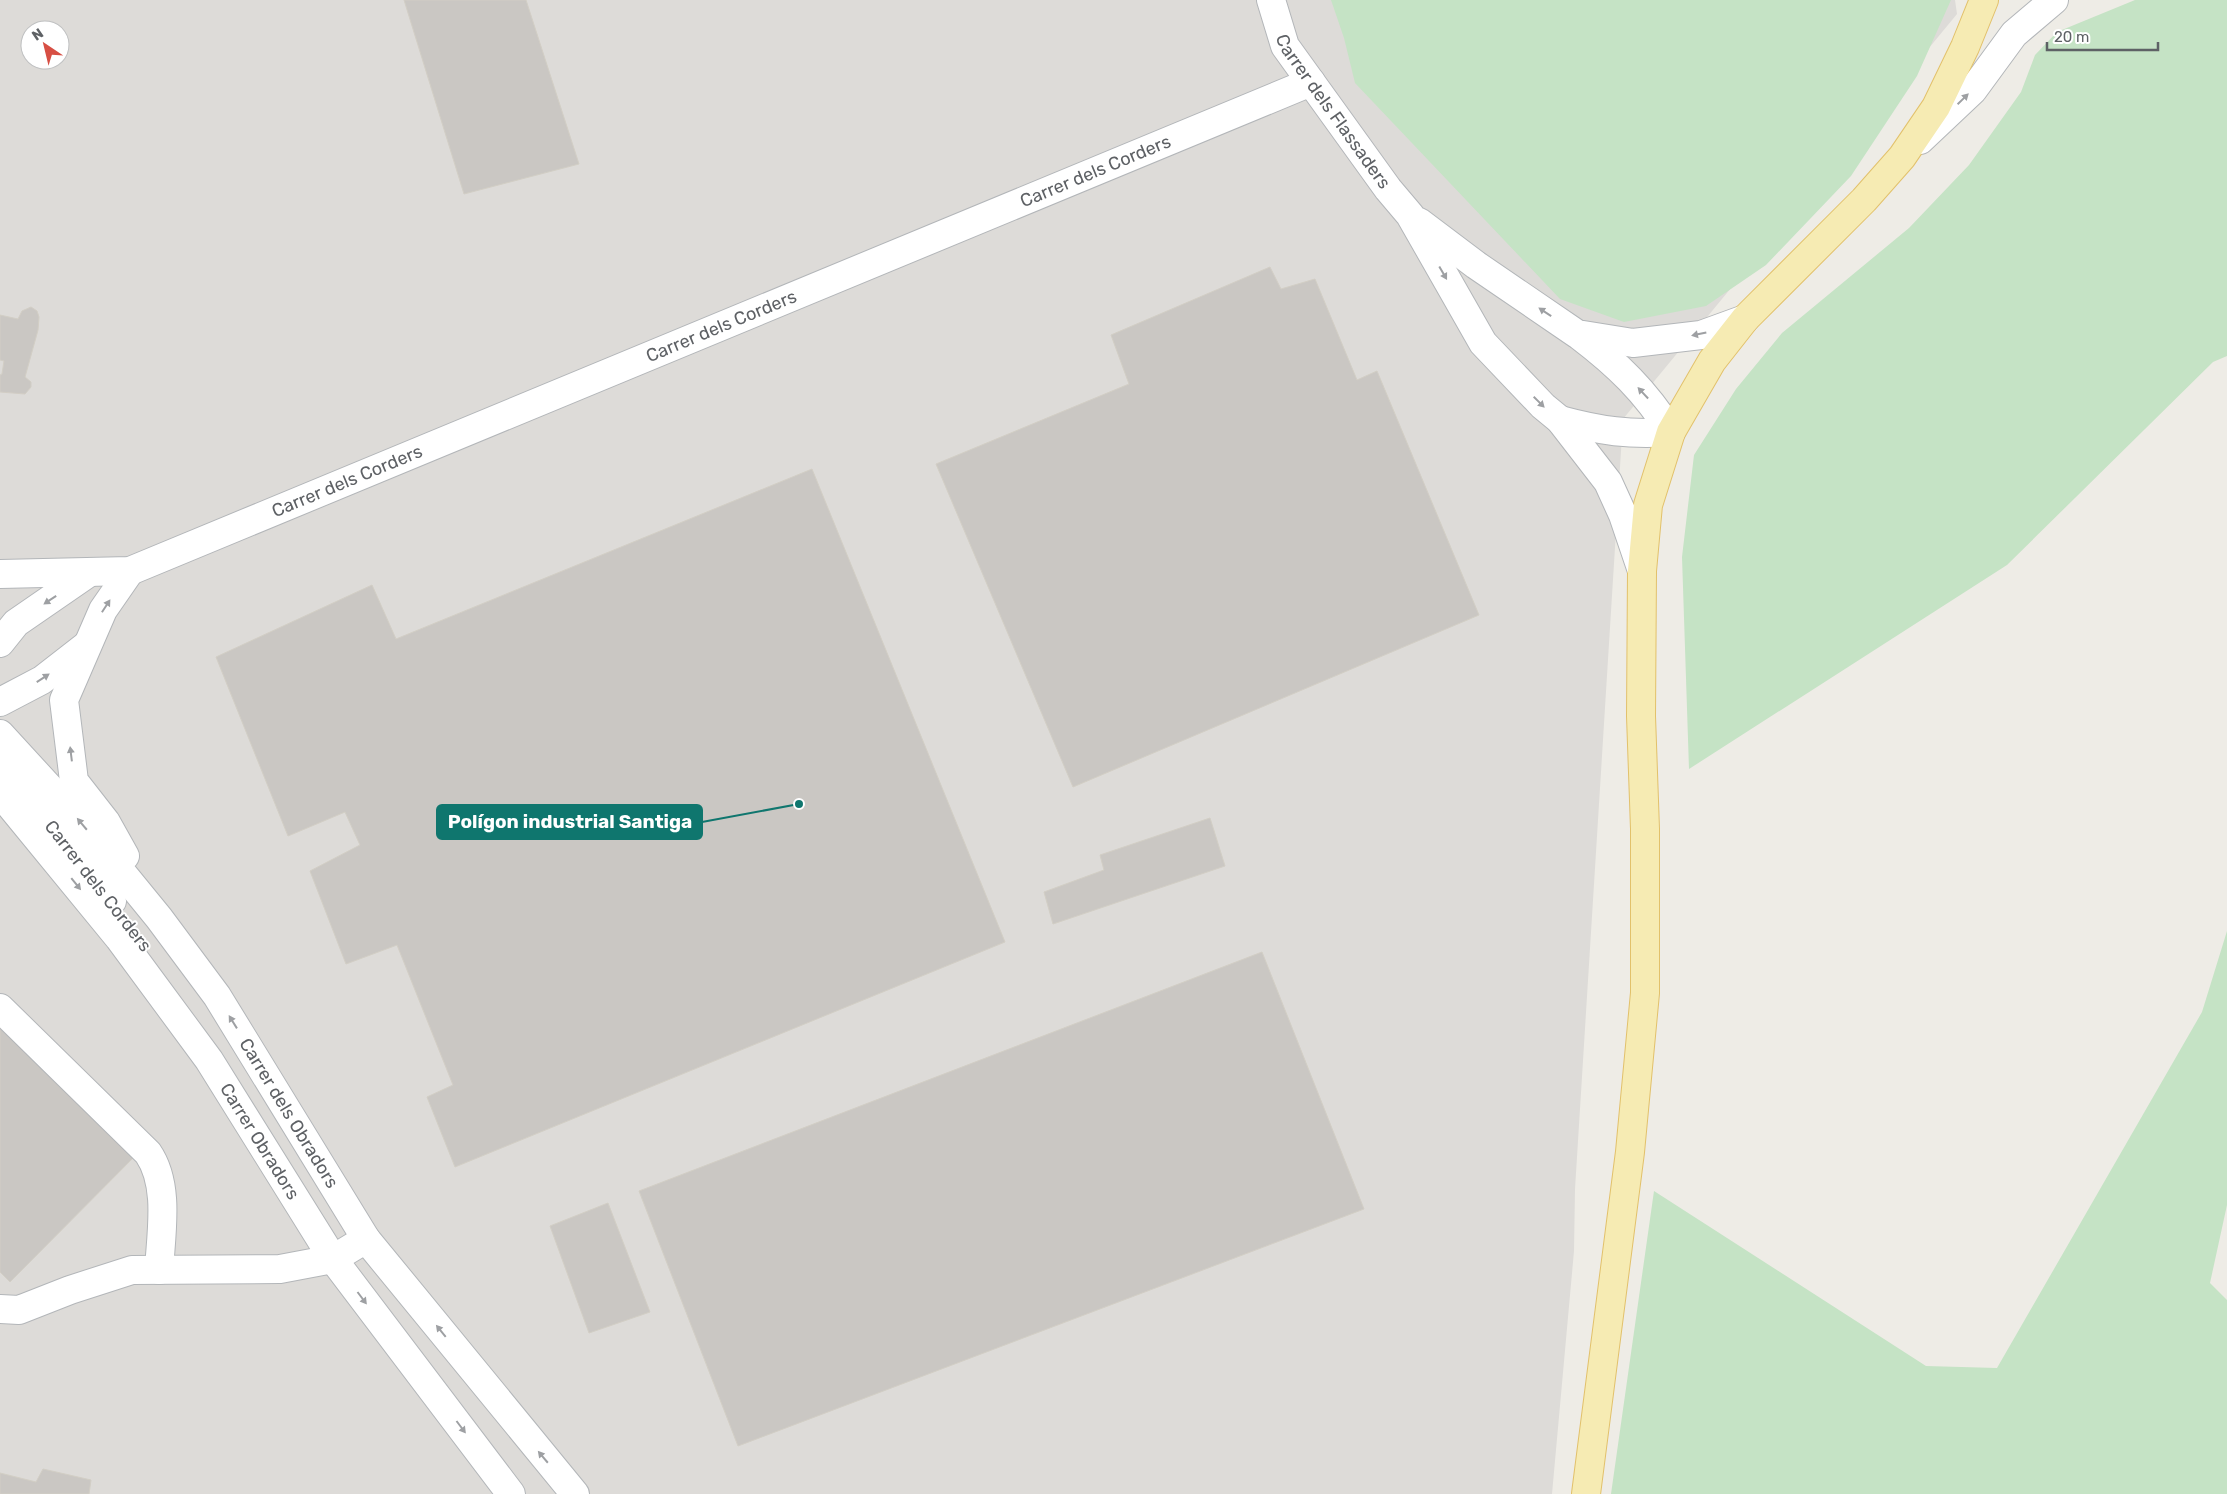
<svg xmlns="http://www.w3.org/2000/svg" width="2227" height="1494" font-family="Rubik,sans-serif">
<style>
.industrial{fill:#dddbd8;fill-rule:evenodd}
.green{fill:#c5e3c5}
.building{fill:#cac7c3;stroke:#d2cec5}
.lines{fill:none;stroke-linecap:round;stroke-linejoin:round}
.minor-casing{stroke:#b3b6b9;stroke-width:30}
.major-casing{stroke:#e2c16b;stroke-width:30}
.minor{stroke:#fff;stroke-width:28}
.major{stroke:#f6ebb3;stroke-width:28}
.oneway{fill:#9ea0a3}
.labels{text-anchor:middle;stroke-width:4;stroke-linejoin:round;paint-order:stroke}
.street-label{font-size:18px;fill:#5e6165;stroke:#fff}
.leader{fill:none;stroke:#0f766e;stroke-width:2}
.callout-dot{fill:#0f766e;stroke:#fff;stroke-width:2}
.callout{fill:#0f766e;stroke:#0f766e;stroke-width:2}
.callout-label{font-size:19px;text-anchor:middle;font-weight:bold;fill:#fff}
</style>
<rect width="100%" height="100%" fill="#eeece6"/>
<!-- industrial -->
<path class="industrial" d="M0,0H1955L1957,14L1623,419L1575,1189L1574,1251L1552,1494H0ZM30,30H60V60H30Z"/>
<!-- green -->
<g class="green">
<polygon points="1331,0 1951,0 1917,76 1851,176 1766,265 1706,306 1624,322 1560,299 1355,83 1344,38"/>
<polygon points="2135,0 2227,0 2227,356 2213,362 2007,565 1689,769 1682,557 1694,455 1736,389 1782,333 1909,228 1969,165 2021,92 2035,55 2057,32"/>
<polygon points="2227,931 2227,1205 2210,1283 2227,1300 2227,1494 1611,1494 1654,1191 1926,1366 1997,1368 2202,1012"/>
</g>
<!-- building -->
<g class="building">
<polygon points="404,0 526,0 579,164 464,194"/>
<polygon points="1270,267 1281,289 1315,279 1357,380 1377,371 1479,615 1073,787 936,464 1129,384 1111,335"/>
<polygon points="31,307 37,311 39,317 38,330 25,377 31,382 31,387 25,394 0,392 0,375 2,374 4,361 0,360 0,315 18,319 22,311"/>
<polygon points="812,469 1005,942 455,1167 427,1097 453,1085 397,945 346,964 310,871 360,845 345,812 288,836 216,657 372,585 396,639"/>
<polygon points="1210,818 1225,866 1053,924 1044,892 1104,870 1100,855"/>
<polygon points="1262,952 1364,1209 738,1446 639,1191"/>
<polygon points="0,1018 137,1154 10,1282 0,1272"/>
<polygon points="608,1203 650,1312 589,1333 550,1226"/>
<polygon points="43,1469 91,1480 89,1494 0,1494 0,1473 36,1482"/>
</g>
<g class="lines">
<!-- minor casing -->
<g class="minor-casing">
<g id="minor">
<path id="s1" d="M1271,0L1285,46L1388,189L1410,215L1483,343L1543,406L1560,420L1608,482L1623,515L1642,571"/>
<polyline points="1920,140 1973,90 2014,34 2054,0"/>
<polyline points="1419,222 1476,265 1577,334 1633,343 1701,335 1745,319"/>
<path d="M1560,420C1601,431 1629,435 1671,432C1645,391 1618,365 1580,336"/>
<path id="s2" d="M0,574L130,571L1311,82"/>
<polyline points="0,643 16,623 90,572"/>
<polyline points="0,702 42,680 87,645"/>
<path id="s3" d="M0,734L79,820L159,918L217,996L366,1239L575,1494"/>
<polyline points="0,766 76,853 112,901"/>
<path id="s4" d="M0,793L119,938L209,1060L333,1259L511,1494"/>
<polyline points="125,856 106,822 74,781 64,700 103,610 130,571"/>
<path d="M0,1008L148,1153C170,1185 161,1233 159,1270"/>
<polyline points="0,1309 19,1310 70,1290 132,1270 280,1269 333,1259 366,1239"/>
</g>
</g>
<!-- major casing -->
<g class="major-casing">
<polyline id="major" points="1586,1494 1630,1152 1645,993 1645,829 1641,716 1642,571 1648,505 1671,432 1712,361 1745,319 1864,200 1902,157 1936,107 1965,47 1984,0"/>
</g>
<!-- minor -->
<use href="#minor" class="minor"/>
<!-- major -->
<use href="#major" class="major"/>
</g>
<!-- one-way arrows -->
<defs><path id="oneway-solid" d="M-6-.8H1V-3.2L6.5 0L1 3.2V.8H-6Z" transform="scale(1.25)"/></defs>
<g class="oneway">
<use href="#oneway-solid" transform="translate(1963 99) rotate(-44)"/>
<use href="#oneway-solid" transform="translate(1443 273) rotate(60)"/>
<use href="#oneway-solid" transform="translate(1545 312) rotate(-146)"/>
<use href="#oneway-solid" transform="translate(1699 334) rotate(168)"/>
<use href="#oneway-solid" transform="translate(1643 393) rotate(-133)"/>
<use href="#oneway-solid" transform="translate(1539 402) rotate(45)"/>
<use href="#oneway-solid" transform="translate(50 600) rotate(146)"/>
<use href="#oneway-solid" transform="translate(106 606) rotate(-57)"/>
<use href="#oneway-solid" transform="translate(43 678) rotate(-33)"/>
<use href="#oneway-solid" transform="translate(71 754) rotate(-97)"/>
<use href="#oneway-solid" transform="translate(82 824) rotate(-130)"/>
<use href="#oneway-solid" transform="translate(76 884) rotate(51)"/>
<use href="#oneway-solid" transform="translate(233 1022) rotate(-122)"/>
<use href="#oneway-solid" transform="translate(362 1298) rotate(53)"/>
<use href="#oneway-solid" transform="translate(441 1331) rotate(-129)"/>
<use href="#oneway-solid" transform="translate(461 1427) rotate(53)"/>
<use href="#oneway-solid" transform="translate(543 1457) rotate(-130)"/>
</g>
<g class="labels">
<!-- street labels -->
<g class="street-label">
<text dy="6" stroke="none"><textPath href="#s1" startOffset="129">Carrer dels Flassaders</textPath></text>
<text dy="6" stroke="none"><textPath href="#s2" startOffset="1175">Carrer dels Corders</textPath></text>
<text dy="6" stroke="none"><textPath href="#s2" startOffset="770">Carrer dels Corders</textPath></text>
<text dy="6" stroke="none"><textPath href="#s2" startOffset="365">Carrer dels Corders</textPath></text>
<text transform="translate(98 886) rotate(52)" y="6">Carrer dels Corders</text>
<text dy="6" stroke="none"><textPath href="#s3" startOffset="478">Carrer dels Obradors</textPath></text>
<text dy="6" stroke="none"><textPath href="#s4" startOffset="435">Carrer Obradors</textPath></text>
</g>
</g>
<!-- callouts -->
<path class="leader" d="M799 804L702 822"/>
<circle class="callout-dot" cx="799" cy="804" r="5"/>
<rect class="callout" x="437" y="805" width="265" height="34" rx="5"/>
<g class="callout-label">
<text x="570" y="828">Polígon industrial Santiga</text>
</g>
<!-- north arrow -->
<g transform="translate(45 45) rotate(325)"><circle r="24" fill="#ffffff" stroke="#bfc0c1"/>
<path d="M0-4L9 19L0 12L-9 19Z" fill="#d74f44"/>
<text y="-8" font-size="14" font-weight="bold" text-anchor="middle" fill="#5e6165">N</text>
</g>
<!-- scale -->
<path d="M2047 42v8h111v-8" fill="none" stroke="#5e6165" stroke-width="2.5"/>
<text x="2054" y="42" font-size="15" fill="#5e6165" stroke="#ffffff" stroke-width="4" paint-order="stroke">20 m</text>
</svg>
